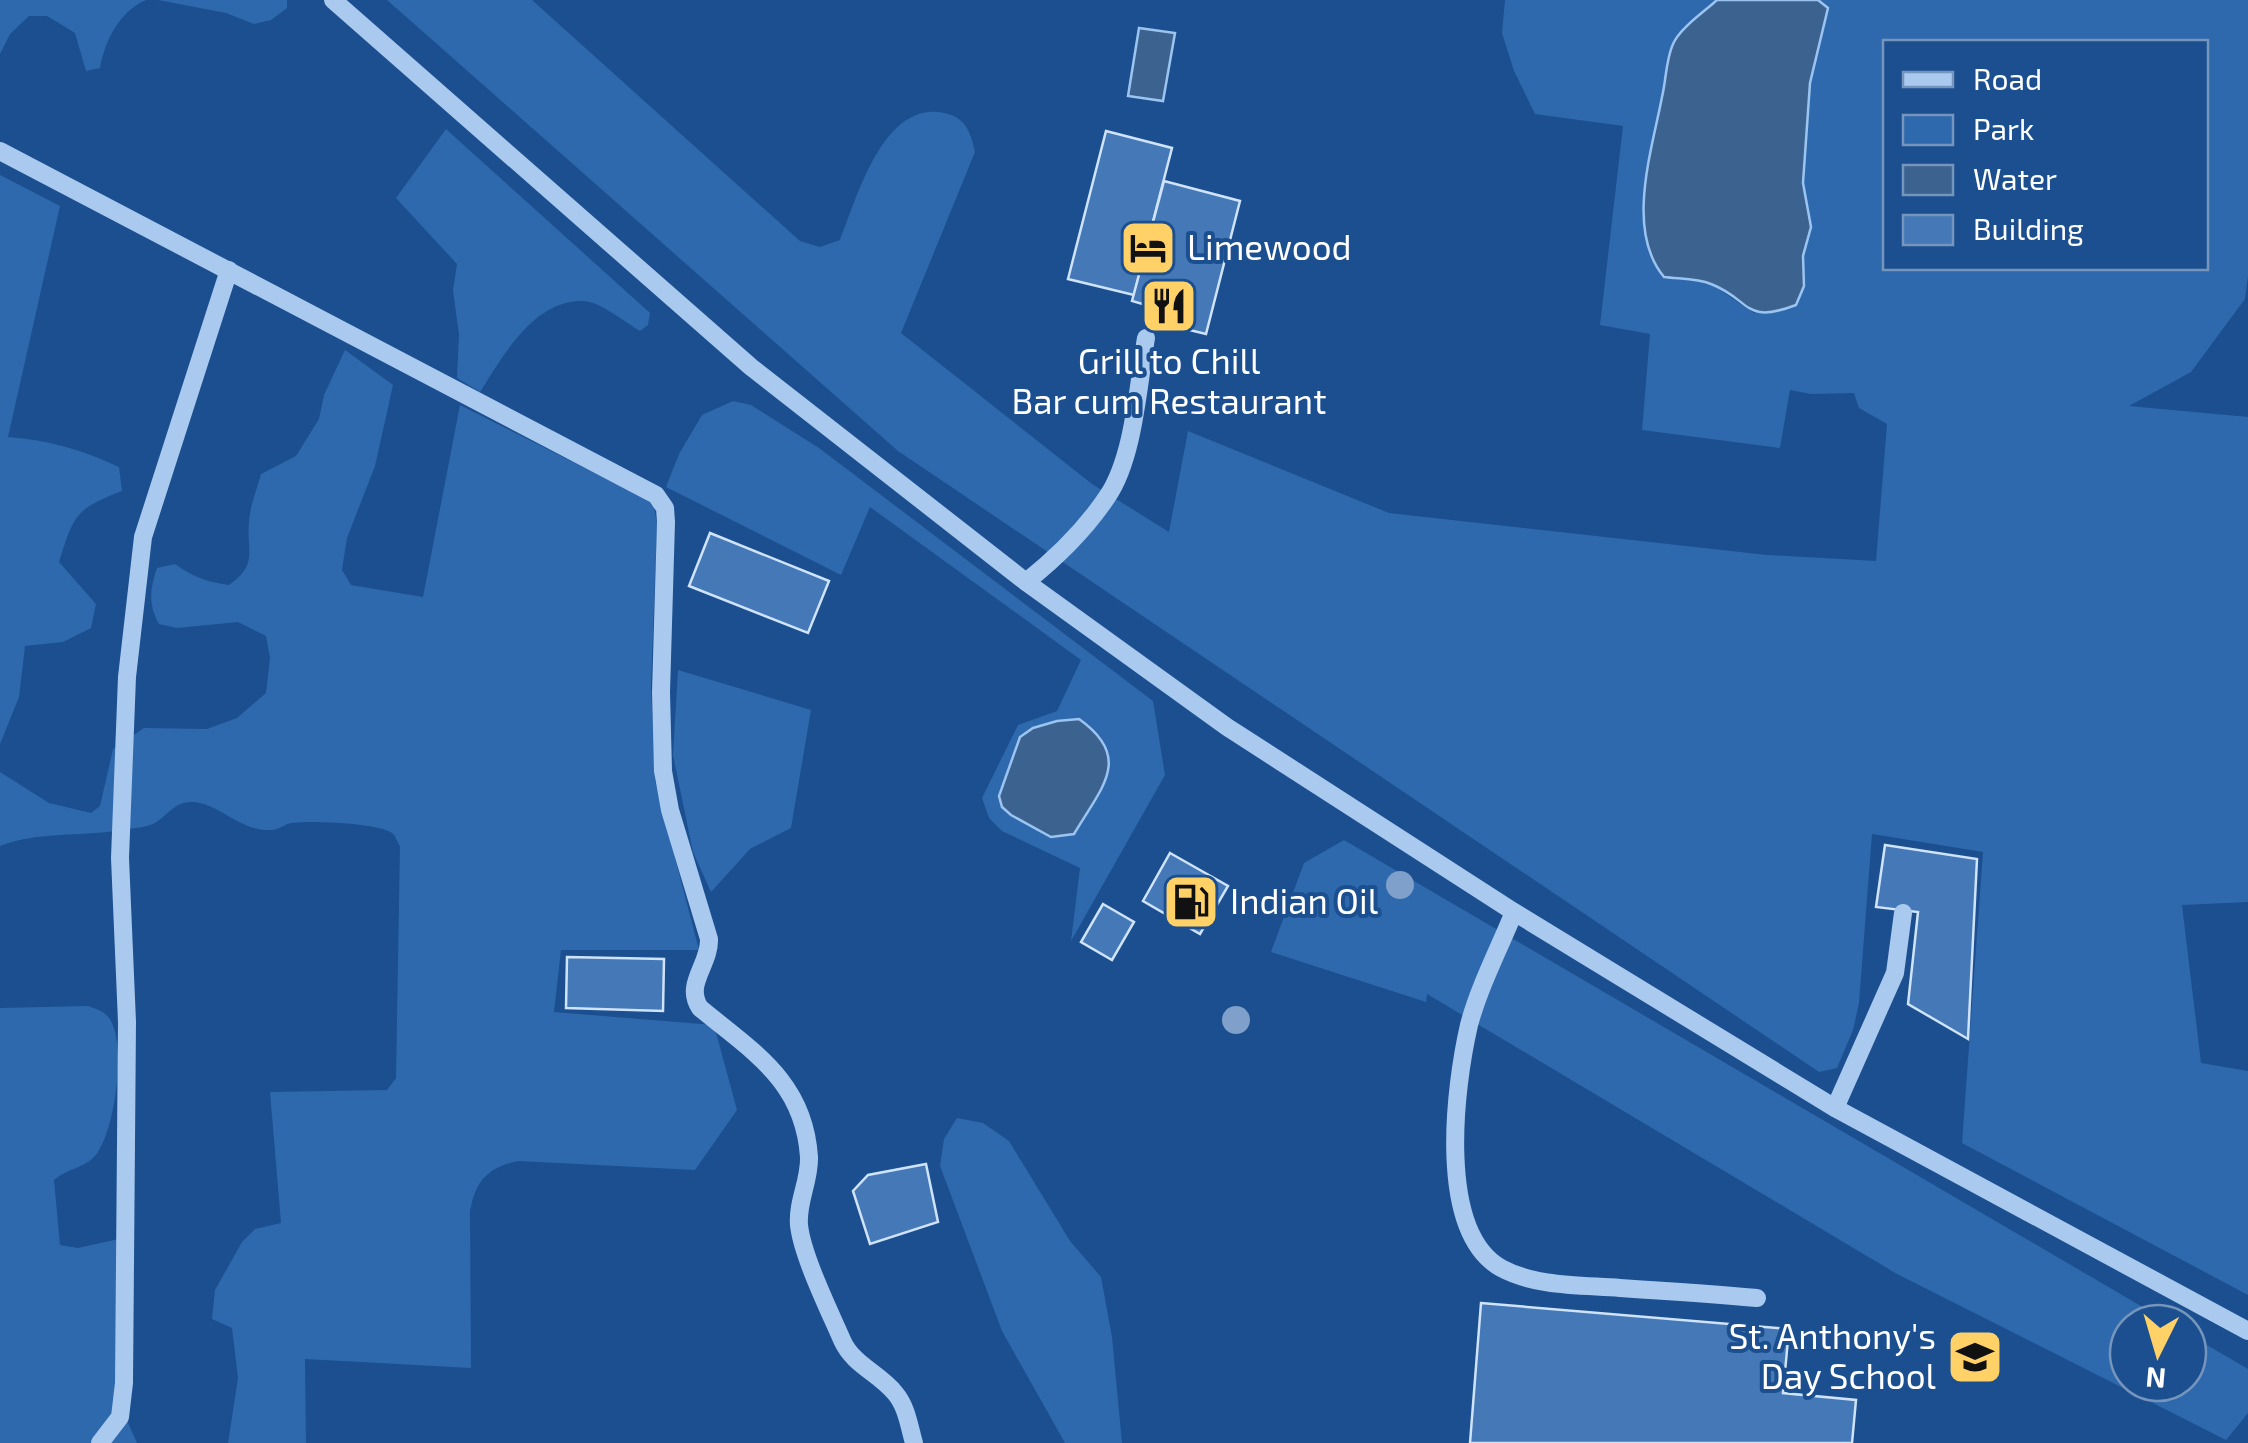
<svg xmlns="http://www.w3.org/2000/svg" width="2248" height="1443" font-family="'Exo 2',sans-serif">
<style>
.green{fill:#2e69ad;fill-rule:evenodd}
.water{fill:#3c6290;stroke:#9cc4f0;stroke-width:2.5}
.building{fill:#4478b7;stroke:#cfe3fa;stroke-width:2.5}
.lines{fill:none;stroke-linecap:round;stroke-linejoin:round}
.minor{stroke:#a9c9ee;stroke-width:18}
.tree{fill:#7ea0ca}
.labels{text-anchor:middle;stroke-width:8;stroke-linejoin:round;paint-order:stroke}
.poi-label{font-size:35px;fill:#fff;stroke:#1b4f8f;text-anchor:start}
</style>
<rect width="100%" height="100%" fill="#1b4f8f"/>
<!-- green -->
<g class="green">
<path d="M0,0H146C120,11 105,40 100,68L86,71L75,33L47,16H29L10,34L0,54Z"/>
<polygon points="158,0 287,0 287,8 271,20 254,24 226,13"/>
<path d="M387,0H532L800,241L820,247L840,240C857,198 883,100 944,113C965,117 971,132 975,152L901,333L1092,484L1169,532L1188,431L1389,513L1767,555L1876,561L1887,424L1859,408L1854,393L1811,394L1790,390L1780,448L1642,430L1650,334L1600,325L1623,126L1535,114L1514,71L1502,33L1505,0H1717L1673,42L1644,220L1655,266L1664,277L1708,282L1754,313L1804,286L1803,256L1811,227L1803,183L1810,83L1828,8L1818,0H2248V276L2245,299L2191,372L2129,406L2248,417V902L2182,905L2201,1063L2248,1071V1295L1962,1143L1983,852L1872,834L1859,1003L1853,1030L1837,1068L1819,1072L898,451ZM1886,42H2206V268H1886Z"/>
<path d="M446,129L650,313L648,325L640,331C625,322 600,302 584,301C534,299 503,356 480,392L457,378L459,335L453,290L457,264L396,198Z"/>
<path d="M0,175L60,206L8,437C48,440 83,450 119,467L122,491C75,509 74,515 59,562L96,604L91,628L63,642L25,646L19,697L0,744Z"/>
<path d="M345,350L393,385L375,466L347,538L342,570L351,585L423,597L460,405L648,500L654,507L657,524L651,687L655,781L699,950H561L554,1012L714,1025L737,1110L695,1170L518,1161C488,1167 475,1181 470,1212L471,1368L305,1359L306,1443H228L238,1378L232,1328L212,1319L215,1290L242,1242L255,1229L281,1223L270,1092L387,1090L396,1078L400,846C397,842 396,836 392,833C380,823 308,820 292,823C284,824 279,830 271,830C240,832 220,803 192,802C174,801 167,817 153,824C144,828 132,828 122,830C82,837 38,831 0,846V772L49,803L91,813L100,806L113,749L144,728L207,729L237,718L266,693L270,658L266,636L238,622L177,628L159,624C148,604 150,589 157,568L175,564C193,577 207,582 229,585C259,564 246,551 249,521C250,506 257,489 261,474L296,456L319,419L324,395Z"/>
<polygon points="733,401 751,405 819,448 1153,701 1165,775 1071,941 1080,868 1002,831 989,818 982,798 1018,725 1057,711 1081,660 870,507 841,575 666,487 679,454 702,415"/>
<polygon points="678,670 811,710 791,828 750,849 711,892 693,852 673,755"/>
<polygon points="1344,840 2170,1323 2128,1323 2128,1383 2188,1383 2188,1334 2248,1369 2248,1413 2226,1440 1897,1274 1427,994 1426,1002 1271,952 1304,863"/>
<path d="M88,1006C99,1010 107,1012 112,1023C125,1052 115,1126 98,1152C88,1168 69,1167 54,1180L60,1245L78,1248L119,1239L117,1398L137,1443H0V1008Z"/>
<polygon points="957,1118 983,1123 1009,1141 1070,1241 1101,1277 1112,1337 1122,1443 1065,1443 1002,1331 940,1166 944,1139"/>
</g>
<!-- water -->
<g class="water">
<path d="M1717,0H1818L1828,8L1810,83L1803,183L1811,227L1803,256L1804,286L1796,305C1743,325 1752,300 1711,284C1697,278 1679,279 1664,277C1625,230 1652,150 1662,97C1666,81 1666,59 1673,44C1680,28 1704,12 1717,0Z"/>
<polygon points="1139,28 1175,33 1163,101 1128,96"/>
<path d="M1079,719C1134,758 1101,788 1074,834L1051,837L1011,815L1002,807L999,796L1020,737L1033,728L1057,721Z"/>
</g>
<!-- building -->
<g class="building">
<polygon points="1106,131 1172,148 1134,295 1068,279"/>
<polygon points="1164,181 1240,201 1206,334 1173,326 1174,319 1151,313 1153,307 1132,301"/>
<polygon points="710,533 829,581 808,633 689,586"/>
<polygon points="1885,845 1977,859 1968,1039 1908,1004 1918,912 1876,907"/>
<polygon points="1170,853 1228,886 1200,934 1143,901"/>
<polygon points="1103,904 1134,922 1112,960 1081,942"/>
<polygon points="567,957 664,959 663,1011 566,1008"/>
<polygon points="926,1164 938,1222 870,1244 853,1191 868,1175"/>
<polygon points="1481,1303 1789,1329 1783,1393 1856,1400 1852,1443 1470,1443"/>
</g>
<g class="lines">
<!-- minor -->
<g class="minor">
<polyline points="333,0 751,367 1026,582 1227,727 1514,912 1835,1108 2248,1331"/>
<path d="M0,151L656,495L665,508L666,522L661,692L663,771L670,810L709,939C710,965 684,984 700,1008C753,1052 804,1081 809,1157C810,1180 797,1202 799,1225C802,1255 829,1310 842,1340C853,1365 879,1373 895,1393C907,1407 909,1426 914,1443"/>
<path d="M1026,582C1056,558 1085,530 1107,497C1134,458 1138,385 1146,338"/>
<path d="M1514,912C1499,949 1479,987 1469,1025C1455,1086 1436,1231 1501,1268C1536,1287 1582,1285 1620,1288C1666,1291 1711,1294 1757,1298"/>
<polyline points="1835,1108 1895,973 1903,913"/>
<polyline points="100,1443 120,1417 124,1383 127,1022 120,858 127,677 143,537 229,270"/>
</g>
</g>
<!-- trees -->
<g class="tree">
<circle cx="1400" cy="885" r="14"/>
<circle cx="1236" cy="1020" r="14"/>
</g>
<!-- icons -->
<defs>
<g id="hotel-square" transform="scale(2.875)"><rect x="-9" y="-9" width="18" height="18" rx="4" fill="#ffd166" stroke="#1b4f8f"/><path d="M-6-4.5h1.5V1H6V5H4.5V3h-9V5H-6ZM-4 0a1.8 1.8 0 1 1 3.6 0ZM.5 0V-2.5h3Q6-2.5 6 0Z" fill="#111"/></g>
<g id="restaurant-square" transform="scale(2.875)"><rect x="-9" y="-9" width="18" height="18" rx="4" fill="#ffd166" stroke="#1b4f8f"/><path d="M-5-6h1v4h1v-4h1v4h1v-4h1v5L-1.5 .5V6h-2V.5L-5-1ZM5-6V6H3V1.5H1.5Q1.5-4 5-6Z" fill="#111"/></g>
<g id="fuel-square" transform="scale(2.875)"><rect x="-9" y="-9" width="18" height="18" rx="4" fill="#ffd166" stroke="#1b4f8f"/><path d="M-5.5-6h7V0h2V4h1.3V-2.5L3-4.5l.8-.8L6-3V5H2.5V1h-1V6h-7ZM-4.2-4.7v3.2H.2V-4.7Z" fill="#111"/></g>
<g id="school-square" transform="scale(2.875)"><rect x="-9" y="-9" width="18" height="18" rx="4" fill="#ffd166" stroke="#1b4f8f"/><path d="M0-5L7-2L0 1L-7-2ZM-4 1L0 2.5L4 1V4Q0 6-4 4Z" fill="#111"/></g>
</defs>
<g fill-rule="evenodd">
<use href="#hotel-square" x="1148" y="248"/>
<use href="#restaurant-square" x="1169" y="306"/>
<use href="#fuel-square" x="1191" y="902"/>
<use href="#school-square" x="1975" y="1357"/>
</g>
<g class="labels">
<!-- poi labels -->
<g class="poi-label">
<text x="1187" y="260">Limewood</text>
<text x="1169" y="374" text-anchor="middle">Grill to Chill<tspan x="1169" dy="40">Bar cum Restaurant</tspan></text>
<text x="1230" y="914">Indian Oil</text>
<text x="1936" y="1349" text-anchor="end">St. Anthony's<tspan x="1936" dy="40">Day School</tspan></text>
</g>
</g>
<!-- legend -->
<rect x="1883" y="40" width="325" height="230" fill="#1b4f8f" stroke="#7695bc" stroke-width="2.5"/>
<rect x="1903" y="72" width="50" height="15" fill="#a9c9ee" stroke="#7695bc" stroke-width="2.5"/>
<text x="1973" y="90" font-size="30" fill="#ffffff">Road</text>
<rect x="1903" y="115" width="50" height="30" fill="#2e69ad" stroke="#7695bc" stroke-width="2.5"/>
<text x="1973" y="140" font-size="30" fill="#ffffff">Park</text>
<rect x="1903" y="165" width="50" height="30" fill="#3c6290" stroke="#7695bc" stroke-width="2.5"/>
<text x="1973" y="190" font-size="30" fill="#ffffff">Water</text>
<rect x="1903" y="215" width="50" height="30" fill="#4478b7" stroke="#7695bc" stroke-width="2.5"/>
<text x="1973" y="240" font-size="30" fill="#ffffff">Building</text>
<!-- north arrow -->
<g transform="translate(2158 1353) rotate(185)"><circle r="48" fill="#1b4f8f" stroke="#7695bc" stroke-width="2.5"/>
<path d="M0-8L18 38L0 25L-18 38Z" fill="#ffd166"/>
<text y="-15" font-size="28" font-weight="bold" text-anchor="middle" fill="#ffffff">N</text>
</g>
</svg>
